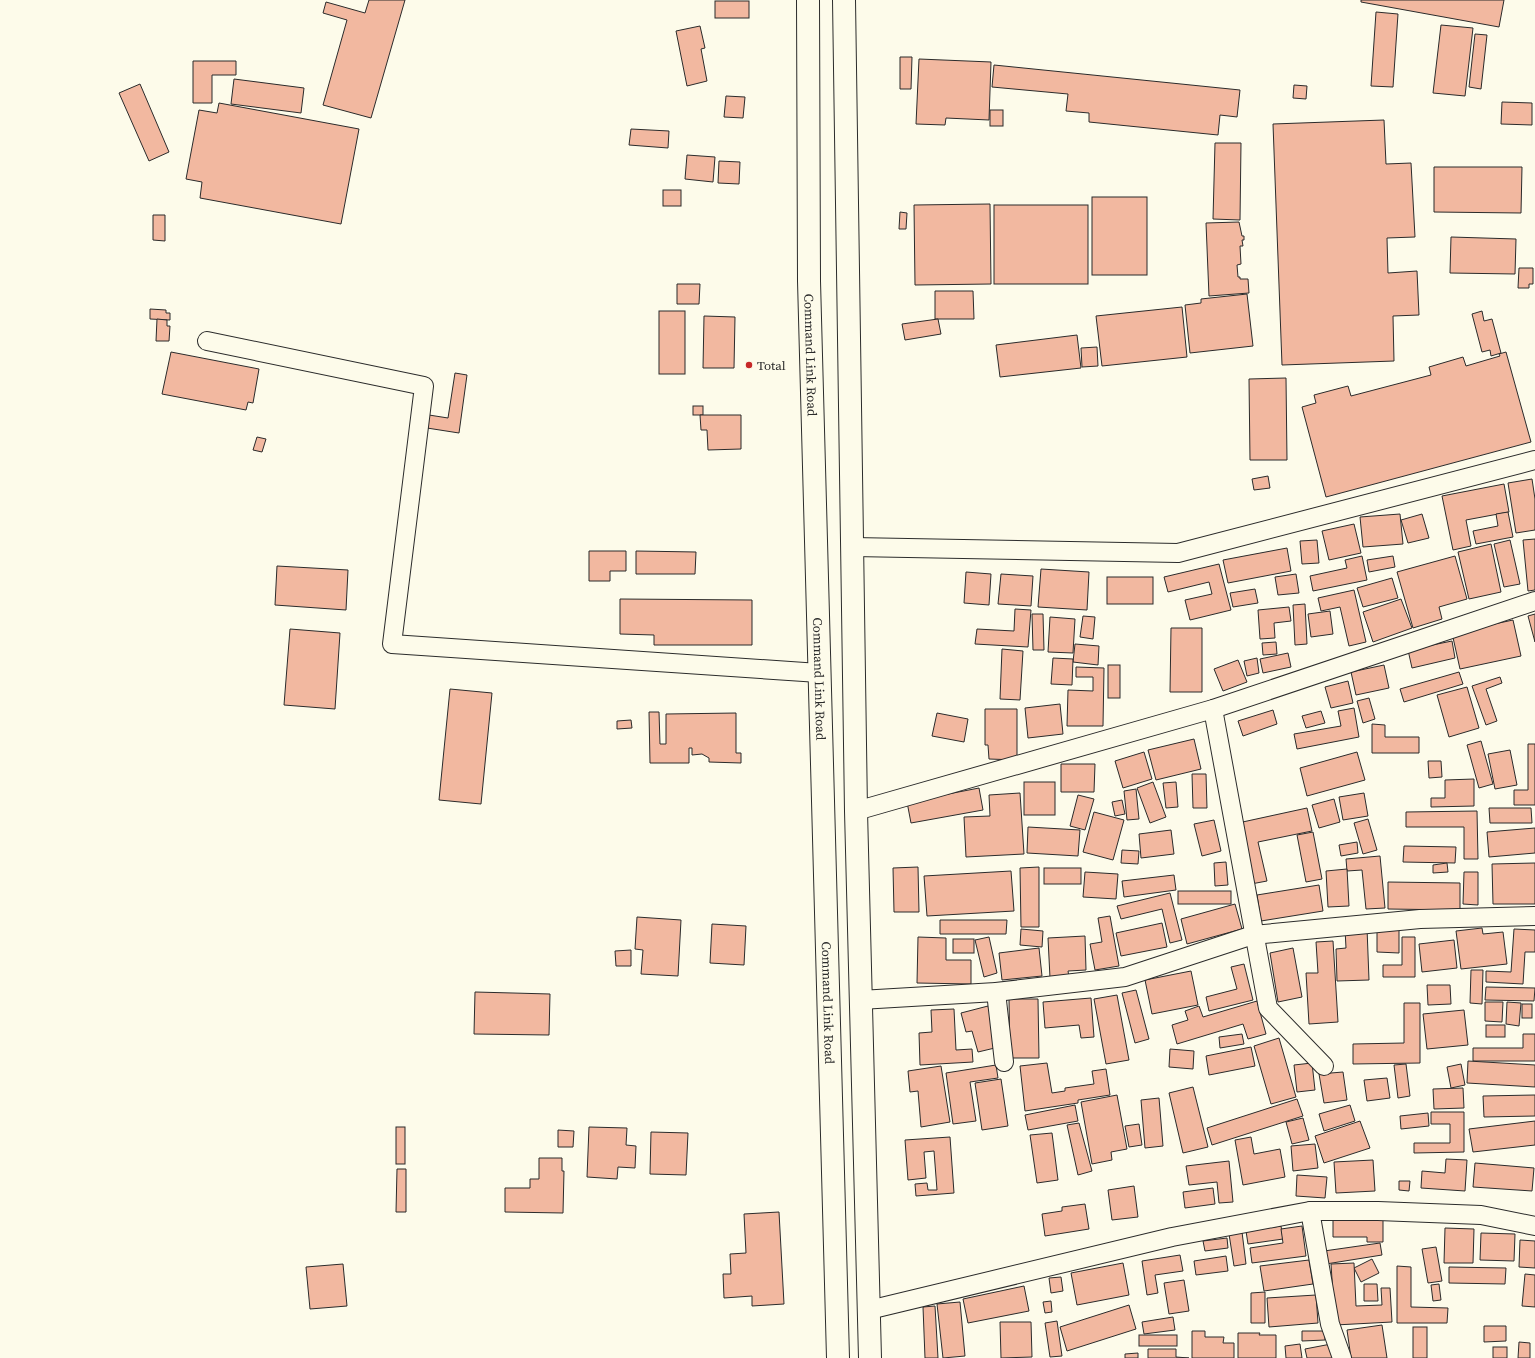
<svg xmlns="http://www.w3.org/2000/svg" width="1535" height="1358" font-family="'Source Serif 4',serif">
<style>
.building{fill:#f2b8a0;stroke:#2b2b2b}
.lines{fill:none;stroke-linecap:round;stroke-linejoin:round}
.minor-casing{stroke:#2b2b2b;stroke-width:20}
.primary-casing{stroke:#2b2b2b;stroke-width:24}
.minor{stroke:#fdfbea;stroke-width:18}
.primary{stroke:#fdfbea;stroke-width:22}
.poi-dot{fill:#c62828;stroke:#fdfbea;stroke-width:1.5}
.labels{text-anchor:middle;stroke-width:3;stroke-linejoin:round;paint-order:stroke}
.street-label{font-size:13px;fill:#2b2b2b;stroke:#fdfbea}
.poi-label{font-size:13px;fill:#2b2b2b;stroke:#fdfbea;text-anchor:start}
</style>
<rect width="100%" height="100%" fill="#fdfbea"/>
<!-- building -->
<g class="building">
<polygon points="369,0 405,0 371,118 323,105 347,20 323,13 326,2 365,13"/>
<polygon points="1361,0 1504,0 1499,27 1361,2"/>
<rect x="715" y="1" width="34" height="17"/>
<polygon points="1376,12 1398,14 1393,87 1371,86"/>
<polygon points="1441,25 1473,28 1465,96 1433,93"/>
<polygon points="700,26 705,48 701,49 707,81 687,86 676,31"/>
<polygon points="1475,34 1487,35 1481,89 1469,87"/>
<polygon points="900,57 912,57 911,89 900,89"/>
<polygon points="919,59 991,62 989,120 946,118 945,125 916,124"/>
<polygon points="193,61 236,61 236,75 212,75 212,103 193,103"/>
<polygon points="994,65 1240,90 1237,117 1220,115 1218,135 1089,122 1089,113 1066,111 1068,94 992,87"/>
<polygon points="234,79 304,88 301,113 231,104"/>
<polygon points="140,84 169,152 149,161 119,93"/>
<polygon points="1294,85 1307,86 1306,99 1293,98"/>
<polygon points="726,96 745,97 743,118 724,117"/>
<polygon points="1502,102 1532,103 1532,125 1501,124"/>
<polygon points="219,103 359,129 341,224 200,198 202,182 186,179 199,110 217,113"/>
<rect x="990" y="110" width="13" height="16"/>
<polygon points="1384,120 1386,164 1411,163 1415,237 1387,238 1388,273 1417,271 1419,315 1393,316 1394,361 1282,365 1273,124"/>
<polygon points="631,129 669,131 668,148 629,145"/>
<polygon points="1215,143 1241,143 1240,220 1213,219"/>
<polygon points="687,155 715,157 713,182 685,179"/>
<polygon points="719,161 740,162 739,184 718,183"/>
<polygon points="1434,167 1522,167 1521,213 1434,212"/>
<rect x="663" y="190" width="18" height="16"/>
<rect x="1092" y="197" width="55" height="78"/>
<polygon points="990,204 991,284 915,285 914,205"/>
<rect x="994" y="205" width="94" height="79"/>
<polygon points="900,212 907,213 906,229 899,229"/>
<polygon points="153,215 165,215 165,241 153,240"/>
<polygon points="1239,222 1242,236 1244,236 1244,240 1242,240 1243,246 1240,246 1241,264 1237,265 1238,277 1240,277 1240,279 1248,279 1249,293 1209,296 1206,223"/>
<polygon points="1451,237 1516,239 1515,274 1450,273"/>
<polygon points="1519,268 1533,268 1533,284 1529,284 1529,288 1518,288"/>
<polygon points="677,284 700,284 699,304 677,304"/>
<polygon points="935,291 973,291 974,319 935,319"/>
<polygon points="1247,294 1253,346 1190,353 1185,305 1201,303 1201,299"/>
<polygon points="1182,307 1187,357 1102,366 1096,316"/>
<polygon points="150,309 166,310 166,313 170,313 170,320 150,319"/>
<rect x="659" y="311" width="26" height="63"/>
<polygon points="1482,311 1484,321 1492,319 1501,353 1491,356 1490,350 1482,352 1472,314"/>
<polygon points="704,316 735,317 734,368 703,368"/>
<polygon points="157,319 167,320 167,326 170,326 169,341 156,341"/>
<polygon points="938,319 941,334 905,340 902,324"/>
<polygon points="1077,335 1081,368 1000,377 996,345"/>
<polygon points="1097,347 1098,366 1082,367 1081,348"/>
<polygon points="171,352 259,369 253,403 248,402 246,410 162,394"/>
<polygon points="1506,352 1531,442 1326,497 1302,407 1316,403 1314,395 1348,386 1351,396 1431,375 1429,367 1463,357 1466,366 1500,356 1499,354"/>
<polygon points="455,373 467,375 459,433 427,428 429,415 448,418"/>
<polygon points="1286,378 1287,460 1250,460 1249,379"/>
<rect x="693" y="406" width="10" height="9"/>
<polygon points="700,415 741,415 741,449 708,450 707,430 701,430"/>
<polygon points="257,437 266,439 262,452 253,450"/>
<polygon points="1268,476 1270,488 1254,490 1252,479"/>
<polygon points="1532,479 1535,499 1535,530 1516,533 1508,483"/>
<polygon points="1504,484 1509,512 1466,520 1471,546 1453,550 1442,496"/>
<polygon points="1508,512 1513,537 1476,544 1473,531 1498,526 1496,514"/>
<polygon points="1400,514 1403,544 1363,547 1360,517"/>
<polygon points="1422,514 1429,538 1408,543 1401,520"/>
<polygon points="1354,524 1361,553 1329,560 1322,531"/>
<polygon points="1535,539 1535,590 1528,591 1523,540"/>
<polygon points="1317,540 1319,563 1302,564 1300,541"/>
<polygon points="1510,540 1520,584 1504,587 1494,544"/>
<polygon points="1491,544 1501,592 1469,599 1458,552"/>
<polygon points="1287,548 1291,571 1228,583 1223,560"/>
<polygon points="589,551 626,551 626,571 610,571 610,581 589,581"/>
<polygon points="636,551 696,552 695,574 636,574"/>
<polygon points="1362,556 1367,580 1313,591 1310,576 1347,568 1345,560"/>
<polygon points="1393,556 1395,567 1369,572 1367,560"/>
<polygon points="1455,556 1467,599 1439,607 1442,619 1413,628 1397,572"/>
<polygon points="1219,564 1231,610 1190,620 1185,600 1212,594 1209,582 1168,592 1164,577"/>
<polygon points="277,566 348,570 346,610 275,605"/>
<polygon points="1041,569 1089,572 1087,610 1038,607"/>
<polygon points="966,572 991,574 989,605 964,603"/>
<polygon points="1001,574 1033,576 1031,606 998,604"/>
<polygon points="1296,574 1299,593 1278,595 1275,577"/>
<rect x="1107" y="577" width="46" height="27"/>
<polygon points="1392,578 1398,598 1363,607 1357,588"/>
<polygon points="1255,589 1258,603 1233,607 1230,593"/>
<polygon points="1354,590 1366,642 1349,646 1340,607 1321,611 1318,598"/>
<polygon points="620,599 752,600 752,645 654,645 654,635 620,634"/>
<polygon points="1401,599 1412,628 1373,642 1363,612"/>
<polygon points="1305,604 1307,644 1295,645 1293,605"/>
<polygon points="1289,607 1291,621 1274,623 1275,638 1260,639 1258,610"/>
<polygon points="1015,609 1031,610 1028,647 975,644 977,629 1014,631"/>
<polygon points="1330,611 1333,634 1311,637 1308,614"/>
<polygon points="1032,614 1043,614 1044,650 1033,650"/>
<polygon points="1535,614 1535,642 1528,616"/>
<polygon points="1083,616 1095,617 1093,639 1080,637"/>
<polygon points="1050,617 1075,619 1073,653 1048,652"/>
<polygon points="1513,620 1521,656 1460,669 1452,633"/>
<polygon points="1171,628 1202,628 1202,692 1170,692"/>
<polygon points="290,629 340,633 335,709 284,705"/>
<polygon points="1452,641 1455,658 1412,668 1408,650"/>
<polygon points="1276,642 1277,654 1263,655 1262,643"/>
<polygon points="1075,644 1099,646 1098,665 1073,662"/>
<polygon points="1002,649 1023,651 1020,700 1000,699"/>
<polygon points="1288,653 1291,667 1263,673 1260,659"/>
<polygon points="1053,658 1073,659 1072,685 1051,684"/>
<polygon points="1257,658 1259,673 1247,676 1244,661"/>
<polygon points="1238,660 1247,682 1223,691 1214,669"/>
<rect x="1108" y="665" width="12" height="33"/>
<polygon points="1384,665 1389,688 1356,695 1351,672"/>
<polygon points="1076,667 1104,668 1103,726 1067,726 1068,690 1093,691 1093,677 1076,677"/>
<polygon points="1459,672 1463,684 1404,702 1400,689"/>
<polygon points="1500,677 1502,683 1486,689 1497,721 1486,725 1472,686"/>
<polygon points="1348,681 1353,703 1331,708 1325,687"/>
<polygon points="1467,687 1479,728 1449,737 1437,695"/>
<polygon points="450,689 492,693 481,804 439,800"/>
<polygon points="1369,698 1375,719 1363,723 1357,701"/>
<polygon points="1060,704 1063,734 1028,738 1025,708"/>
<polygon points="1354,708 1359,737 1297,749 1294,734 1341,726 1338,711"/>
<polygon points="985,709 1017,709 1017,760 989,759 988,745 985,745"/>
<polygon points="1273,710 1277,724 1243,736 1238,721"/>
<polygon points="1321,711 1325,723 1306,728 1302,716"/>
<polygon points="649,712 659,712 660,744 666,744 666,714 736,713 736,753 741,753 741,763 709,762 709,758 702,754 692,755 692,748 689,748 689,763 650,763"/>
<polygon points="937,713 968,719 964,742 932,736"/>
<polygon points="631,720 632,728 617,729 617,721"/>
<polygon points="1372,724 1385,725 1385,737 1419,737 1419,753 1372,753"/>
<polygon points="1194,739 1201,769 1156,780 1148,750"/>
<polygon points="1481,741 1493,784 1479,788 1467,745"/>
<polygon points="1528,744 1535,744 1535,805 1514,805 1514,790 1528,790"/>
<polygon points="1510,750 1517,785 1495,789 1488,754"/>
<polygon points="1144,752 1152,779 1123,788 1115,761"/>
<polygon points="1357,752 1365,780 1307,796 1300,768"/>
<polygon points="1428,761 1441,761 1442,777 1429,778"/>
<polygon points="1061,764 1095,764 1094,792 1061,792"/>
<polygon points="1192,774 1206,774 1207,808 1193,808"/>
<polygon points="1474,779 1474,806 1431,807 1431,798 1445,798 1445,780"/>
<rect x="1024" y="782" width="31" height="33"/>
<polygon points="1153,782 1166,817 1150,823 1137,788"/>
<polygon points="1176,782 1178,807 1166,808 1163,783"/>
<polygon points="979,788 983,810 911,823 907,802"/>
<polygon points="1136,789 1139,819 1127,820 1124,791"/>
<polygon points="1020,793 1024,854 966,857 964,817 990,816 989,795"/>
<polygon points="1364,793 1368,816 1343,820 1339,797"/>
<polygon points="1078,795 1094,799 1085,830 1070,826"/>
<polygon points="1334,799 1340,822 1319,828 1312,805"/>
<polygon points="1122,800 1125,814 1115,816 1112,802"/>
<polygon points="1307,808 1312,831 1258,842 1267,881 1251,884 1238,823"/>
<polygon points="1489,808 1531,808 1532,823 1490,823"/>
<polygon points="1477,811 1478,859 1464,859 1464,827 1406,827 1406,812"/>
<polygon points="1094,812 1124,820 1113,860 1083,852"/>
<polygon points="1368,819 1377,850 1363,854 1354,823"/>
<polygon points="1214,820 1221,851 1202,856 1194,824"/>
<polygon points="1028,827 1080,830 1078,856 1027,853"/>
<polygon points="1535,828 1535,853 1489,857 1487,832"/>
<polygon points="1171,830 1174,854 1141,858 1139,834"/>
<polygon points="1313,832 1322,879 1306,882 1297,835"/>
<polygon points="1357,842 1358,853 1341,856 1339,845"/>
<polygon points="1404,846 1456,847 1455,863 1403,862"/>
<polygon points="1122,850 1139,851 1138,864 1121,863"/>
<polygon points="1380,856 1385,908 1366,909 1362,870 1347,871 1346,859"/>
<polygon points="1226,862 1228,885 1215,886 1214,863"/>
<polygon points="1447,863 1448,872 1433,873 1433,865"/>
<polygon points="1535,863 1535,904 1493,904 1492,864"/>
<polygon points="918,867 919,912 894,912 893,868"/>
<polygon points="1039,867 1039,927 1021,927 1020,868"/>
<rect x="1044" y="868" width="37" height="16"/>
<polygon points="1347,869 1349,906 1328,907 1326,871"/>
<polygon points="1011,871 1014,911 927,916 924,876"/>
<polygon points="1085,872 1118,874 1116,899 1083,897"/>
<polygon points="1464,872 1478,872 1478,905 1463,904"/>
<polygon points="1174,875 1176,890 1124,897 1122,881"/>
<polygon points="1388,882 1460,883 1460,910 1388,909"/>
<polygon points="1319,885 1323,911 1261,921 1257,895"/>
<rect x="1178" y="891" width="53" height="13"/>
<polygon points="1170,893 1182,940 1170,943 1162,909 1121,919 1117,906"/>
<polygon points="1235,904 1242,929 1187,944 1181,919"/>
<polygon points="1110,916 1119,966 1095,970 1090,944 1102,942 1098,918"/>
<polygon points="637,917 681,920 678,976 641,974 643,950 635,949"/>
<polygon points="940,920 1007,920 1006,934 940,934"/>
<polygon points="1162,923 1167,947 1121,956 1116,933"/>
<polygon points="712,924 746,926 744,965 710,963"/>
<polygon points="1367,928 1369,980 1337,981 1336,949 1346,948 1345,929"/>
<polygon points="1377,928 1399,929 1399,953 1377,952"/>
<polygon points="1482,928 1483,934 1503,932 1507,964 1461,969 1456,931"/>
<polygon points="1021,929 1043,931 1042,947 1020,945"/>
<polygon points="1514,929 1535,930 1535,952 1525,952 1523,984 1486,982 1486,971 1511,972"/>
<polygon points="1085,936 1086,970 1068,971 1069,977 1050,978 1048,938"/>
<polygon points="918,937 946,938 946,960 971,960 971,984 917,983"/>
<polygon points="989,937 997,973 984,977 975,940"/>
<polygon points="1402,937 1415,937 1415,977 1383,977 1383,965 1402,965"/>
<rect x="953" y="939" width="21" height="14"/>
<polygon points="1454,940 1457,968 1422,972 1419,944"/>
<polygon points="1333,941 1338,1022 1309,1024 1306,973 1318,973 1316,942"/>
<polygon points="1039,948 1042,976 1002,980 999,953"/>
<polygon points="1293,948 1302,997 1278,1002 1270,953"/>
<polygon points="631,950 631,966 616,966 615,951"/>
<polygon points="1244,964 1253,1000 1209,1011 1206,997 1237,989 1231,967"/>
<polygon points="1471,970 1483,970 1482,1004 1470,1003"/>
<polygon points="1191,971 1198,1005 1152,1014 1145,980"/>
<polygon points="1427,985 1450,985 1451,1004 1428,1005"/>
<polygon points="1486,987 1535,988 1534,1001 1485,1000"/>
<polygon points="1136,990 1149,1039 1135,1043 1122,993"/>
<polygon points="475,992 550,994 549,1035 474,1034"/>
<polygon points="1117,995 1129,1060 1106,1064 1094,999"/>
<polygon points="1091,998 1094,1037 1081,1038 1079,1025 1045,1028 1043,1002"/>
<polygon points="1009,999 1038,999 1039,1058 1010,1058"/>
<polygon points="1257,1001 1266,1034 1248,1039 1243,1024 1177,1044 1172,1025 1188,1020 1185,1011 1199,1006 1203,1017"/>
<polygon points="1485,1002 1503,1002 1502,1022 1485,1021"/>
<polygon points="1507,1002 1521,1003 1519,1026 1506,1024"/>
<polygon points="1404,1003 1420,1003 1420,1063 1353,1064 1353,1044 1404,1043"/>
<rect x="1522" y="1004" width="10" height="14"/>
<polygon points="988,1006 999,1047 978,1052 972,1031 966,1032 961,1013"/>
<polygon points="954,1009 956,1050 972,1049 973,1062 920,1065 919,1033 932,1032 931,1010"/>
<polygon points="1464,1010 1468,1045 1427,1049 1423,1014"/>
<rect x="1486" y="1025" width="19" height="12"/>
<polygon points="1242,1034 1244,1044 1220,1048 1219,1037"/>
<polygon points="1523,1034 1535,1034 1535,1061 1473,1061 1473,1048 1523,1048"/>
<polygon points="1279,1038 1296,1097 1271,1104 1254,1046"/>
<polygon points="1251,1047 1255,1066 1209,1075 1206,1056"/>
<polygon points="1170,1049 1194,1051 1193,1069 1169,1067"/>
<polygon points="1468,1061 1535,1065 1535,1087 1467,1083"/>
<polygon points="1047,1063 1052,1093 1065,1091 1065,1088 1094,1084 1092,1071 1106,1069 1110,1095 1078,1100 1078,1103 1025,1111 1020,1066"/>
<polygon points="1312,1063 1315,1090 1297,1092 1294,1065"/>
<polygon points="1406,1064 1410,1096 1398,1098 1394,1065"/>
<polygon points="1461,1064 1465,1085 1451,1088 1447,1067"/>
<polygon points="996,1065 998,1078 970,1082 976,1121 953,1124 946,1073"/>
<polygon points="941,1066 950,1122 921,1127 918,1091 910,1092 908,1071"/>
<polygon points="1343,1072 1347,1100 1324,1103 1319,1074"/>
<polygon points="1387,1078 1390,1098 1367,1101 1364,1080"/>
<polygon points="1001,1079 1008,1126 982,1130 975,1083"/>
<polygon points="1193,1087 1208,1147 1183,1153 1169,1093"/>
<polygon points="1463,1088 1464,1108 1434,1109 1433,1089"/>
<polygon points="1117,1095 1127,1149 1111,1152 1112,1160 1092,1164 1081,1102"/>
<polygon points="1535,1095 1535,1116 1484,1117 1483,1096"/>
<polygon points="1159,1098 1163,1146 1145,1148 1141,1100"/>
<polygon points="1297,1099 1303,1116 1212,1145 1207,1128"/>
<polygon points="1075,1105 1078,1121 1028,1130 1025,1115"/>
<polygon points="1350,1105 1355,1121 1324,1131 1319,1114"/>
<polygon points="1431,1112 1464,1112 1464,1152 1414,1153 1414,1143 1450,1143 1450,1124 1431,1124"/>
<polygon points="1428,1113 1429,1126 1401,1129 1400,1116"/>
<polygon points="1303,1118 1309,1140 1292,1144 1286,1122"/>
<polygon points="1360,1121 1370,1148 1324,1163 1315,1136"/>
<polygon points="1535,1121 1535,1145 1473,1152 1469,1129"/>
<polygon points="1079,1123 1092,1171 1078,1175 1067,1125"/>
<polygon points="1139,1124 1142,1145 1129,1147 1125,1126"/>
<rect x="396" y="1127" width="9" height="37"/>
<polygon points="589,1127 627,1128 626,1145 636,1146 635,1168 618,1167 617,1179 587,1177"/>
<polygon points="558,1130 574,1131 573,1147 558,1147"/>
<polygon points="651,1132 688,1133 686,1175 650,1174"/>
<polygon points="1052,1133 1058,1180 1037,1183 1030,1135"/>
<polygon points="950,1137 954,1193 916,1196 915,1184 927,1183 928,1190 937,1190 934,1151 924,1152 926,1178 908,1180 905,1140"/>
<polygon points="1251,1137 1254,1154 1280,1149 1285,1177 1243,1185 1235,1140"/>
<polygon points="1315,1144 1318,1168 1293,1171 1291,1146"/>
<polygon points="539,1158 562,1158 562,1171 564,1171 563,1213 505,1212 505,1188 530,1188 530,1179 539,1179"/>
<polygon points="1446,1159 1467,1160 1465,1191 1421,1188 1422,1171 1445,1173"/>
<polygon points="1373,1160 1375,1191 1336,1193 1334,1162"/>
<polygon points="1229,1161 1233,1202 1219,1203 1217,1182 1189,1185 1186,1166"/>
<polygon points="1475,1163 1534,1168 1532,1191 1473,1187"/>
<polygon points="397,1169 406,1169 406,1212 396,1212"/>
<polygon points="1297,1175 1327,1177 1325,1198 1296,1196"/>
<polygon points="1399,1181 1410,1181 1409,1191 1399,1190"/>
<polygon points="1134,1186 1138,1217 1112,1220 1108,1190"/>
<polygon points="1213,1188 1215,1204 1185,1208 1183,1192"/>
<polygon points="1085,1204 1089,1229 1045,1236 1042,1214 1062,1211 1062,1207"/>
<polygon points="779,1212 784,1304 752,1306 752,1296 724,1298 723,1274 731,1274 730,1254 746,1253 744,1214"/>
<polygon points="1333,1216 1383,1216 1383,1242 1367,1242 1367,1237 1333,1237"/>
<polygon points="1281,1226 1283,1239 1248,1244 1246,1231"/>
<polygon points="1302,1226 1306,1256 1252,1263 1250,1248 1283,1243 1281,1229"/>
<polygon points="1445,1228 1474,1229 1473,1263 1444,1263"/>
<polygon points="1242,1232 1246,1264 1234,1266 1229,1234"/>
<polygon points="1481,1233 1515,1234 1514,1261 1480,1260"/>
<polygon points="1227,1238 1228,1248 1205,1251 1203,1241"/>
<polygon points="1520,1240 1535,1241 1535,1268 1519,1267"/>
<polygon points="1380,1243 1382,1255 1326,1264 1324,1251"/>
<polygon points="1436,1247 1442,1281 1428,1283 1422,1249"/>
<polygon points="1180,1255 1183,1271 1155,1275 1158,1293 1147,1295 1142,1261"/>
<polygon points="1226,1256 1228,1271 1196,1275 1194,1261"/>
<polygon points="1372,1259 1379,1273 1361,1282 1354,1268"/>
<polygon points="1309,1260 1313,1284 1264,1291 1260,1266"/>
<polygon points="1123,1263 1129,1295 1077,1305 1071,1273"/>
<polygon points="1354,1263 1356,1306 1382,1305 1381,1288 1390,1288 1392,1322 1335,1325 1331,1264"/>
<polygon points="343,1264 347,1306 310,1309 306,1267"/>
<polygon points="1397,1266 1411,1267 1411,1307 1448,1308 1447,1323 1397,1323"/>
<polygon points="1449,1267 1506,1268 1505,1284 1449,1283"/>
<polygon points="1525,1274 1535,1275 1535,1307 1522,1306"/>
<polygon points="1061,1277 1063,1291 1051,1293 1049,1278"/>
<polygon points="1184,1280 1189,1311 1169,1314 1164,1283"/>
<polygon points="1364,1284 1377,1284 1378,1301 1364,1301"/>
<polygon points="1439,1284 1441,1300 1433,1301 1431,1285"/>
<polygon points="1024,1286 1029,1311 968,1323 963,1299"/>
<polygon points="1265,1292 1265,1323 1251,1323 1251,1293"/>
<polygon points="1316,1295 1318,1323 1269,1327 1267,1298"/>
<polygon points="1051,1301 1052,1312 1045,1313 1043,1302"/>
<polygon points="960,1302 965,1356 943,1358 937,1304"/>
<polygon points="1129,1305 1136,1329 1067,1351 1060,1327"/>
<polygon points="935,1306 938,1358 925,1358 923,1307"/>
<polygon points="1173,1317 1175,1330 1144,1334 1142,1322"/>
<polygon points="1057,1321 1062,1356 1050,1357 1045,1323"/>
<polygon points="1000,1322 1031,1322 1032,1357 1001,1358"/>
<polygon points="1382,1325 1387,1358 1351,1358 1347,1330"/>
<polygon points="1484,1326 1506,1326 1506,1341 1484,1342"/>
<rect x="1413" y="1327" width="14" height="31"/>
<polygon points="1192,1331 1205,1331 1205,1337 1224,1337 1223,1343 1234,1343 1234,1358 1192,1358"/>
<polygon points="1302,1331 1325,1331 1325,1340 1302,1341"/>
<polygon points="1238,1333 1260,1333 1259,1335 1276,1335 1276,1358 1238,1358"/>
<rect x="1139" y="1335" width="38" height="11"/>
<polygon points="1519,1342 1530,1343 1530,1358 1518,1358"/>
<polygon points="1300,1344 1302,1358 1286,1358 1285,1346"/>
<polygon points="1331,1344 1334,1358 1307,1358 1305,1349"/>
<rect x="1493" y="1347" width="14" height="11"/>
<polygon points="1148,1349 1176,1349 1176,1357 1189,1358 1148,1358"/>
<polygon points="1138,1353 1138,1358 1125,1358 1125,1354"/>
</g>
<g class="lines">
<!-- minor casing -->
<g class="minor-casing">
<g id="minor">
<polyline points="207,341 424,386 392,644 819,673"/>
<polyline points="853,547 1178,553 1535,460"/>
<polyline points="1213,709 1268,1008 1324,1066"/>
<polyline points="856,811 1213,709 1535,601"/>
<polyline points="996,992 1004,1062"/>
<polyline points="860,1000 996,992 1125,977 1253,935 1420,919 1535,916"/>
<polyline points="1310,1211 1330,1324 1342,1358"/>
<polyline points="869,1310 1172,1237 1310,1211 1378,1211 1481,1215 1535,1226"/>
</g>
</g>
<!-- primary casing -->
<g class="primary-casing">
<g id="primary">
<path id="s1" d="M808,0L809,281L838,1358"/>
<polyline points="844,0 856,811 870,1358"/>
</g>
</g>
<!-- minor -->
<use href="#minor" class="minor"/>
<!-- primary -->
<use href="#primary" class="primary"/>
</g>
<!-- markers -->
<circle class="poi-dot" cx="749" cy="365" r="4"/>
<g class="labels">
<!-- street labels -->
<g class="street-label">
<text dy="5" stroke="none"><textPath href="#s1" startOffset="355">Command Link Road</textPath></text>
<text dy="5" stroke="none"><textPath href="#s1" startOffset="679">Command Link Road</textPath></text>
<text dy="5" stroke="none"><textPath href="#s1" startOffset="1003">Command Link Road</textPath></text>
</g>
<!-- poi labels -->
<g class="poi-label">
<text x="757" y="370">Total</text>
</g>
</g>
</svg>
